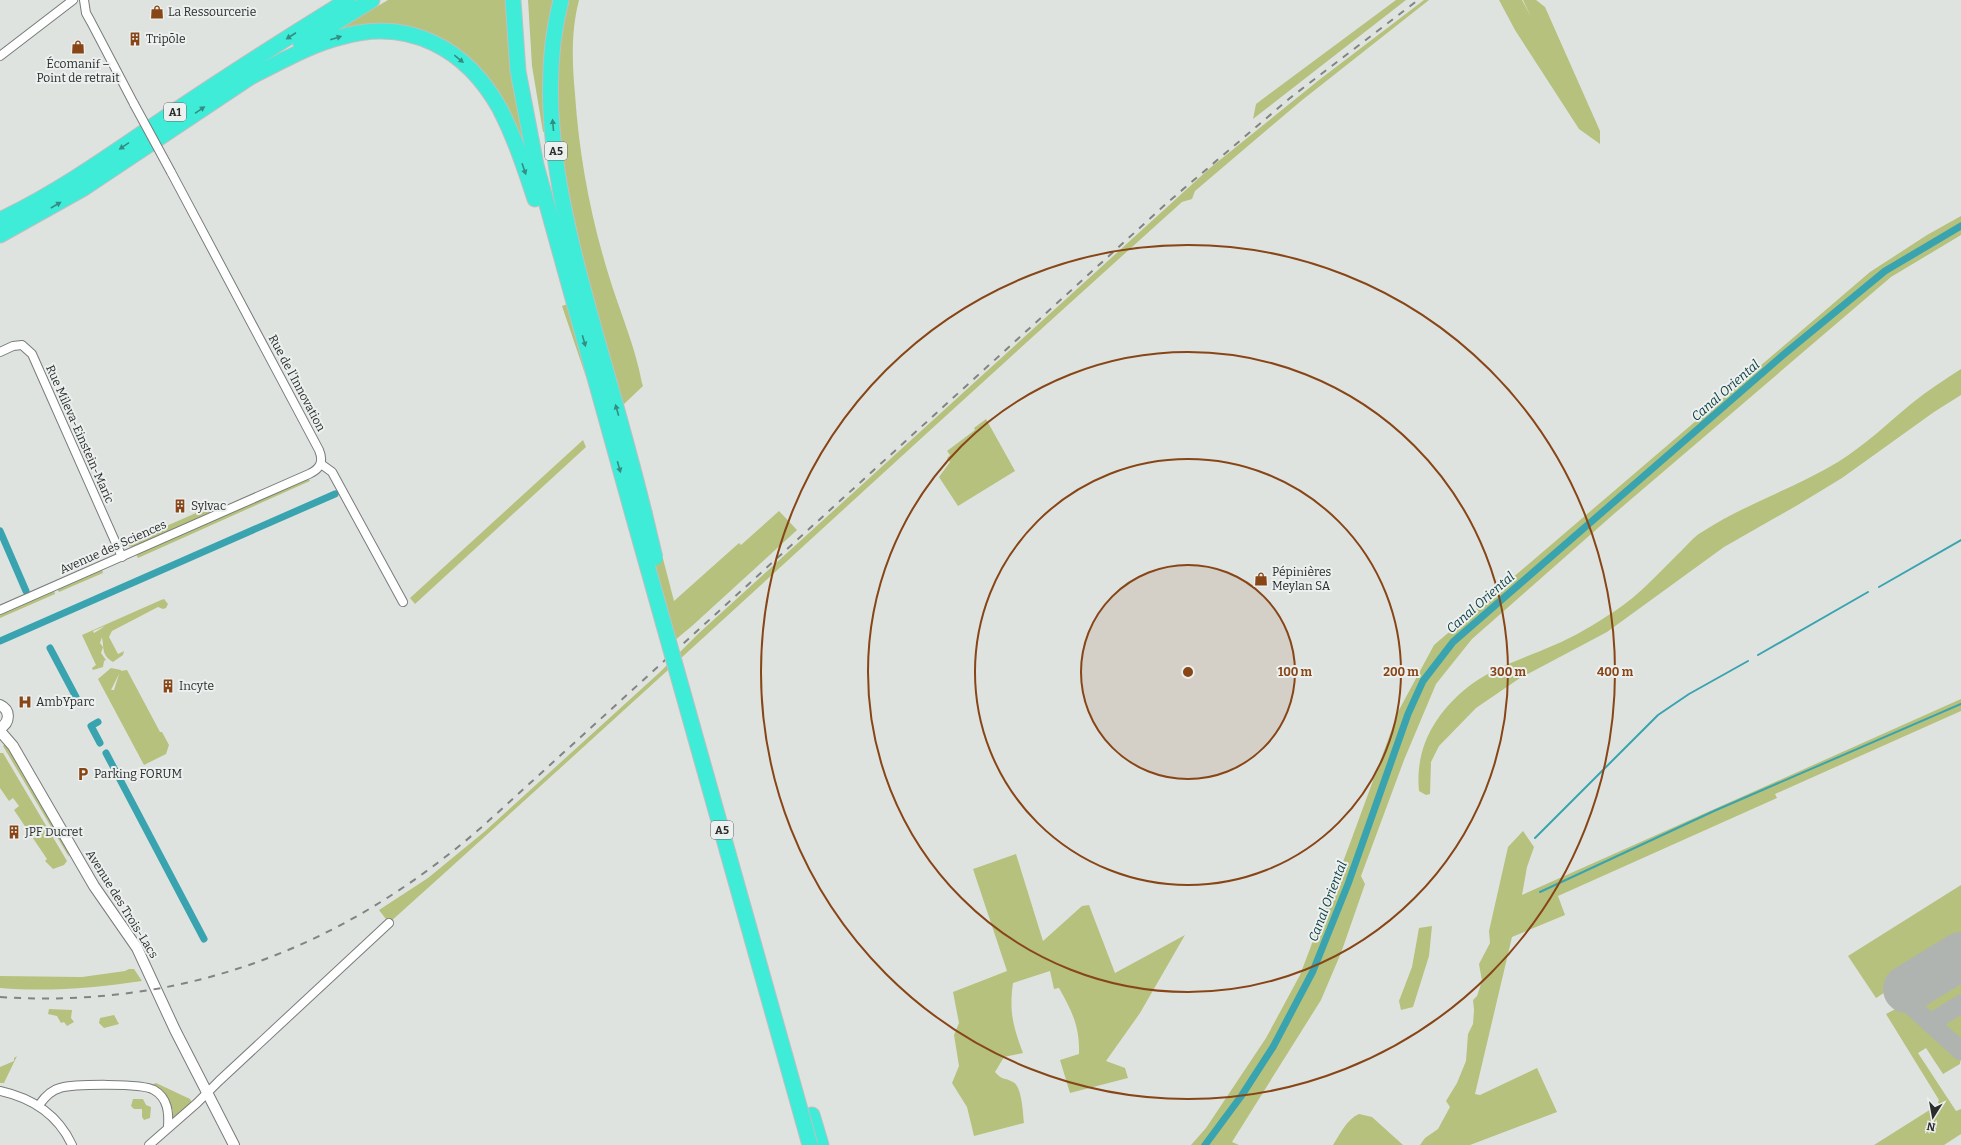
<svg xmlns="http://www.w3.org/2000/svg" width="1961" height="1145" font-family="Bitter,serif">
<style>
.green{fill:#b5c17c}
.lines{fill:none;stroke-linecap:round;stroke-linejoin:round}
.stream{stroke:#39a4af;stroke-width:2}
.canal{stroke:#39a4af;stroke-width:7}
.taxiway{stroke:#b0b4b1;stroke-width:19}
.runway{stroke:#b0b4b1;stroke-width:48}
.minor-casing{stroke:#787c7a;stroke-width:10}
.tertiary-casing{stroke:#787c7a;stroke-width:12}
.motorway-casing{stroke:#bfc0c0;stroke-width:17}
.minor{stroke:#fff;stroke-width:8}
.tertiary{stroke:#fff;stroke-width:10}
.motorway{stroke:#3fecd7;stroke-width:15}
.rail{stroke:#818482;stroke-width:2;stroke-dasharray:7 7;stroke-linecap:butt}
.minor-bridge-casing{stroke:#787c7a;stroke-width:10;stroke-linecap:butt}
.motorway-bridge-casing{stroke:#bfc0c0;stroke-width:17;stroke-linecap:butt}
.minor-bridge{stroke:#fff;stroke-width:8}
.motorway-bridge{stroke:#3fecd7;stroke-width:15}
.oneway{fill:#358c82}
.ring{fill:none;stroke:#884516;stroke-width:2}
.labels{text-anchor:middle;stroke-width:4;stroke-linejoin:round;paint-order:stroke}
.shield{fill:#ecf0ee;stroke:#656866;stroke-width:1}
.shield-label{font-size:11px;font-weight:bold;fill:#2b2d2c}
.poi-label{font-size:12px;fill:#2b2d2c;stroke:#ecf0ee;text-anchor:start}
.street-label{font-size:12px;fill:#2b2d2c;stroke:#ecf0ee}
.water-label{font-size:13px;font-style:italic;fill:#104045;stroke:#ecf0ee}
.centre{fill:#884516;stroke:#ecf0ee;stroke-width:2}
.ring-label{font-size:12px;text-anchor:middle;font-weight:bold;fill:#884516;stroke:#ecf0ee;stroke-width:4;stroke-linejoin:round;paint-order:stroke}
</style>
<rect width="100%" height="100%" fill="#dfe3e0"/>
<!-- green -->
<g class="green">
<polygon points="388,0 506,0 512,81 529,169 504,111 431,38 329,35"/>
<polygon points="528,0 555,0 549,131 543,132 532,66"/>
<path d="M569,0H579C571,31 572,62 575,94C579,154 590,214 608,273C619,310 635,345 642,383L643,386L623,405L674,601L739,543L741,545L779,511L797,530L692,626L663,650L603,427L562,306L592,295C570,202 541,94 569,0Z"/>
<polygon points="1396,0 1406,0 1253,119 1256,104"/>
<path d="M1424,0H1429L1301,101L1195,191L1192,199L1182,202C916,441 655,684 389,923L379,910L428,878L484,832L659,673L698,634L1210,168L1319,80Z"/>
<polygon points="1499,0 1522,0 1531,17 1523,0 1536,0 1545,7 1600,131 1600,144 1579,129 1515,30"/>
<polygon points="1961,216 1961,235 1891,277 1615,513 1472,639 1436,684 1404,760 1361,876 1365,884 1341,953 1321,1000 1232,1142 1239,1145 1191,1145 1206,1128 1266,1038 1300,975 1349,846 1399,710 1434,645 1870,272 1927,235"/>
<path d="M1961,369V395L1934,412L1842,478L1796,506L1724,547L1607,632L1520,678L1476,708L1439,746L1431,762L1430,794L1426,795L1419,791C1415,750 1433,717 1463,691C1486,670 1525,658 1552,646C1574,637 1595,624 1615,611C1639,595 1658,574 1678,554C1686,547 1693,537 1702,532C1745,504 1795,488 1838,462C1865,445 1887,424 1911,404C1927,391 1944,380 1961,369Z"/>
<polygon points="986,419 1015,471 958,506 939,477 950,462 947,458 950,455 947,451 975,430 974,428"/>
<polygon points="583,440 586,447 415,604 410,598"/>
<polygon points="308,478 310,481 138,558 136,554"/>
<polygon points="221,502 223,507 133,547 123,545"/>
<polygon points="102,569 103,573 59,592 57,589"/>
<polygon points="54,590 55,594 0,618 0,614"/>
<path d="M164,599L168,604L166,608L163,609L158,607L112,631L109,637L118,654L124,651L123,655L113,662C98,653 107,645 99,630L105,626L93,631L94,633L99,630L102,637L100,643L103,647L101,653L106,660L104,661L103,667L93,670L92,668L96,665L82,635L161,600Z"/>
<polygon points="111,668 121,670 111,690 114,690 120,671 127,670 160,732 162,732 169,745 166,754 144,765 98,679"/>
<polygon points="1961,699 1961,711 1775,794 1777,798 1558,896 1565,915 1512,937 1475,1094 1480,1095 1537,1068 1557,1112 1470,1145 1420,1145 1425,1138 1438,1129 1450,1107 1446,1101 1457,1083 1466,1061 1468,1034 1473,1024 1474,1010 1473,1000 1477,996 1482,981 1479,964 1490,943 1489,931 1508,847 1523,831 1534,847 1527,867 1522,895"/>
<polygon points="5,743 68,851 69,857 3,746"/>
<polygon points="0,753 3,753 67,861 64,865 53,869 45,861 47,859 14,810 19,806 13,798 9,801 0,788"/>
<path d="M1016,854L1043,941L1082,906L1089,905L1115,973L1185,935L1140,1013L1106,1061L1125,1068L1128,1078L1070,1093L1060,1060L1079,1054C1080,1027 1072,1011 1059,988L1054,989L1050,971L1013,983C1009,1012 1013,1026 1023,1053L1004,1057L995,1072C1003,1081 1004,1077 1013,1082C1022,1086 1023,1114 1024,1123L974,1136L967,1107L952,1083L959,1066L954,1035L959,1023L953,992L1007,971L973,869Z"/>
<polygon points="1961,885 1961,944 1876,998 1848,956"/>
<polygon points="1432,926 1429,956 1413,1007 1401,1010 1399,1001 1412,967 1419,928"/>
<polygon points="1961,967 1961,1000 1932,1017 1929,1016 1913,1003 1915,996"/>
<path d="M129,969H134L142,981C95,988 47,992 0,988V976L82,977L125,971Z"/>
<polygon points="1903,1005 1961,1056 1960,1064 1943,1074 1926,1048 1918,1053 1956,1111 1961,1109 1961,1134 1944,1145 1874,1145 1939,1104 1938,1102 1939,1100 1886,1014"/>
<path d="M1961,1008V1045C1942,1029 1938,1022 1961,1008Z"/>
<polygon points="49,1009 72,1010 71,1018 74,1022 67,1026 64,1022 61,1023 57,1016 48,1014"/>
<polygon points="114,1015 119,1024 104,1028 99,1023 100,1018"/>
<polygon points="17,1056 4,1083 0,1083 0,1067 14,1061 14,1058"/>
<polygon points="156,1083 190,1099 192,1103 175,1118 173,1117 173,1110 151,1085"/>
<polygon points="133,1099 143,1099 146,1105 151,1107 150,1118 144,1120 142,1117 142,1109 134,1109 131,1106"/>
<path d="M1359,1114L1372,1117L1403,1145H1333C1340,1134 1347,1119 1359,1114Z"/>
</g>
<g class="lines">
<!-- stream -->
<g class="stream">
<polyline points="1879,587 1961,540"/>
<polyline points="1758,655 1868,592"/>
<polyline points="1535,838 1658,715 1689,694 1748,661"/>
<polyline points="1540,892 1714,811 1961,704"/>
</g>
<!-- canal -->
<g class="canal">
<polyline points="0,531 26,591"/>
<polyline points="0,641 335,494"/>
<polyline points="50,648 76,697"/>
<polyline points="98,722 91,726 100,743"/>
<polyline points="106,753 204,939"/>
<polyline points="1205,1145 1242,1095 1273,1047 1313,971 1348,884 1408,714 1423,681 1453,642 1783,355 1885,271 1961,226"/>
</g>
<!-- taxiway -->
<g class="taxiway">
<polyline points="1905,992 1903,995 1906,1001 1961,1051"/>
<polyline points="1930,1023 1961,1004"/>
</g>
<!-- runway -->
<polyline class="runway" points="1907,989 1961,956"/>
<!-- minor casing -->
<g class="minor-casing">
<g id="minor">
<polyline points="84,0 86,13 91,22 134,104"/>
<polyline points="0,56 73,0"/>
<polyline points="0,352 13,346 22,345 32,354 122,557"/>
<polyline points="321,464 332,472 403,602"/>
<path d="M0,610L309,474C320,469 324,462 319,450L171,172"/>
<path d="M0,1091C32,1098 58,1115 72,1145"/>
<path d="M39,1105C44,1098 51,1090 60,1088C74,1084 142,1083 154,1090C168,1098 169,1113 168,1127"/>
<polyline points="149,1145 197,1103 219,1081 389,923"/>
</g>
</g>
<!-- tertiary casing -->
<g class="tertiary-casing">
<g id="tertiary">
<path d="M0,705C11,710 10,723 0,728"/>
<polyline points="0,731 13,746 94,886 137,948 175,1030 234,1145"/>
</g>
</g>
<!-- motorway casing -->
<g class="motorway-casing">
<g id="motorway">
<polyline points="513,0 518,71 536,165 633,515"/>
<path d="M561,0C532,111 568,235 598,343C614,399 630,455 644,512"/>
<polyline points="301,44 372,0"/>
<path d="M250,77C279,63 309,45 341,37C409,17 467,49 500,109C515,138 525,169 535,199"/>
<path d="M0,220C61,191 116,151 172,113C230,74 288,37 348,0"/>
<polyline points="0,235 84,188 258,72"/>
<polyline points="812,1115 821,1145"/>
</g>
</g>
<!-- minor -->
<use href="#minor" class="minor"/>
<!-- tertiary -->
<use href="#tertiary" class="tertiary"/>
<!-- motorway -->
<use href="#motorway" class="motorway"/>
<!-- rail -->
<path class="rail" d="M0,997C186,1009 344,947 483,826L1167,203L1290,98L1418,0"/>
<!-- minor-bridge casing -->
<g class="minor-bridge-casing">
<polyline id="minor-bridge" points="134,104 171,172"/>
</g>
<!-- motorway-bridge casing -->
<g class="motorway-bridge-casing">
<g id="motorway-bridge">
<polyline points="644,512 655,558"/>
<polyline points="633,515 810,1145"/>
</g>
</g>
<!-- minor-bridge -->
<use href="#minor-bridge" class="minor-bridge"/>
<!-- motorway-bridge -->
<use href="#motorway-bridge" class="motorway-bridge"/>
</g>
<!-- one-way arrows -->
<defs><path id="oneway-solid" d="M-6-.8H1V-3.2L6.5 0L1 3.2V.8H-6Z"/></defs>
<g class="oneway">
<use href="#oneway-solid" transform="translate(291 36) rotate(147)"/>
<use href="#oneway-solid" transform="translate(336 38) rotate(-17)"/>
<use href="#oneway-solid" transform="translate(459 59) rotate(39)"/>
<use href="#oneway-solid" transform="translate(200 110) rotate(-34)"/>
<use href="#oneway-solid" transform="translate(553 125) rotate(-95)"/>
<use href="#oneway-solid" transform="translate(124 146) rotate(146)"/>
<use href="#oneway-solid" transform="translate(524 169) rotate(71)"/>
<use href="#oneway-solid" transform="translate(56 205) rotate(-30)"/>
<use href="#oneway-solid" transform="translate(584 341) rotate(74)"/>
<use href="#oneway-solid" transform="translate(617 410) rotate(-106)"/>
<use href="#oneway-solid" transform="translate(619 467) rotate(74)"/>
</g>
<!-- distance rings -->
<circle cx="1188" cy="672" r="107" fill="#884516" fill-opacity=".12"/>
<g class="ring">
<circle cx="1188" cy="672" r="107"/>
<circle cx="1188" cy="672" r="213"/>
<circle cx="1188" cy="672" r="320"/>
<circle cx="1188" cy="672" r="427"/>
</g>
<!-- icons -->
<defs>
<g id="shop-bare" transform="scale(1.08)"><path d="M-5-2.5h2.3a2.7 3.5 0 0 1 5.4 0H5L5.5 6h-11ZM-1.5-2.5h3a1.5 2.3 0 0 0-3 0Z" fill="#884516" stroke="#ecf0ee" stroke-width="2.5" paint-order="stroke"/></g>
<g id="building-bare" transform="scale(1.08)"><path d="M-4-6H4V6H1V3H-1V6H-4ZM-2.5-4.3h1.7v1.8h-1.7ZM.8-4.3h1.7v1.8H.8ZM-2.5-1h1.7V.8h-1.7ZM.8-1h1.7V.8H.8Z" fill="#884516" stroke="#ecf0ee" stroke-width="2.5" paint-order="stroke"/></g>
<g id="hospital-bare" transform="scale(1.08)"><path d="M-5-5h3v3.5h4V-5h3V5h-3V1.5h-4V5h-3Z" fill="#884516" stroke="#ecf0ee" stroke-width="2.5" paint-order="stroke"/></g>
<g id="parking-bare" transform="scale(1.08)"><path d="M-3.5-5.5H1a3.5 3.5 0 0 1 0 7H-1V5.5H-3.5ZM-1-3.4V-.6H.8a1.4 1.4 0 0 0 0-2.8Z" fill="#884516" stroke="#ecf0ee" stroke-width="2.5" paint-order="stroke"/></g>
</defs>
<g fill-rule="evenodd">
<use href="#shop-bare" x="157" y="12"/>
<use href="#building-bare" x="135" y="39"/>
<use href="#shop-bare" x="78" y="47"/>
<use href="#building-bare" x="180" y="506"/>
<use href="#shop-bare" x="1261" y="579"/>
<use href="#building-bare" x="168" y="686"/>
<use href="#hospital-bare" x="25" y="702"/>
<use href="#parking-bare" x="83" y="774"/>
<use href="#building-bare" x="14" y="832"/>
</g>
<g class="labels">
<!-- shield labels -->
<g class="shield">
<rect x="164" y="103" width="22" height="18" rx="3"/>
<rect x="545" y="142" width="22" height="18" rx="3"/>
<rect x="711" y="821" width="22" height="18" rx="3"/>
</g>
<g class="shield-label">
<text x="175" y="116">A1</text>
<text x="556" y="155">A5</text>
<text x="722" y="834">A5</text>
</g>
<!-- poi labels -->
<g class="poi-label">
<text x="168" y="16">La Ressourcerie</text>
<text x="146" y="43">Tripōle</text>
<text x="78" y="68" text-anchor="middle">Écomanif –<tspan x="78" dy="14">Point de retrait</tspan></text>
<text x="191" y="510">Sylvac</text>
<text x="1272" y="576">Pépinières<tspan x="1272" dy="14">Meylan SA</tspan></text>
<text x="179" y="690">Incyte</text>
<text x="36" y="706">AmbYparc</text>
<text x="94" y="778">Parking FORUM</text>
<text x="25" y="836">JPF Ducret</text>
</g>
<!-- street labels -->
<g class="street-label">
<text transform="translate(297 383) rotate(62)" y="4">Rue de l'Innovation</text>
<text transform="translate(80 434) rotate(66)" y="4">Rue Mileva-Einstein-Maric</text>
<text transform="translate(113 547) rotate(-24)" y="4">Avenue des Sciences</text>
<text transform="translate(122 904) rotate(58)" y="4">Avenue des Trois-Lacs</text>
</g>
<!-- water labels -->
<g class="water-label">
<text transform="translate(1725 390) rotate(-41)" y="5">Canal Oriental</text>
<text transform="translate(1480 602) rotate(-41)" y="5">Canal Oriental</text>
<text transform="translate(1327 901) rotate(-69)" y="5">Canal Oriental</text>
</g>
</g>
<circle cx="1188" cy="672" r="6" class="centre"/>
<g class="ring-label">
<text x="1295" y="676">100 m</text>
<text x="1401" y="676">200 m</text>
<text x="1508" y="676">300 m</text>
<text x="1615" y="676">400 m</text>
</g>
<!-- north arrow -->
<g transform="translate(1933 1117) rotate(191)" stroke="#ecf0ee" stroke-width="3" paint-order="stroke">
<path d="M0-3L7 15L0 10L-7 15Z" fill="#2b2d2c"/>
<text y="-6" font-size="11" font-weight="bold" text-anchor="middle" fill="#2b2d2c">N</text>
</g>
</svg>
